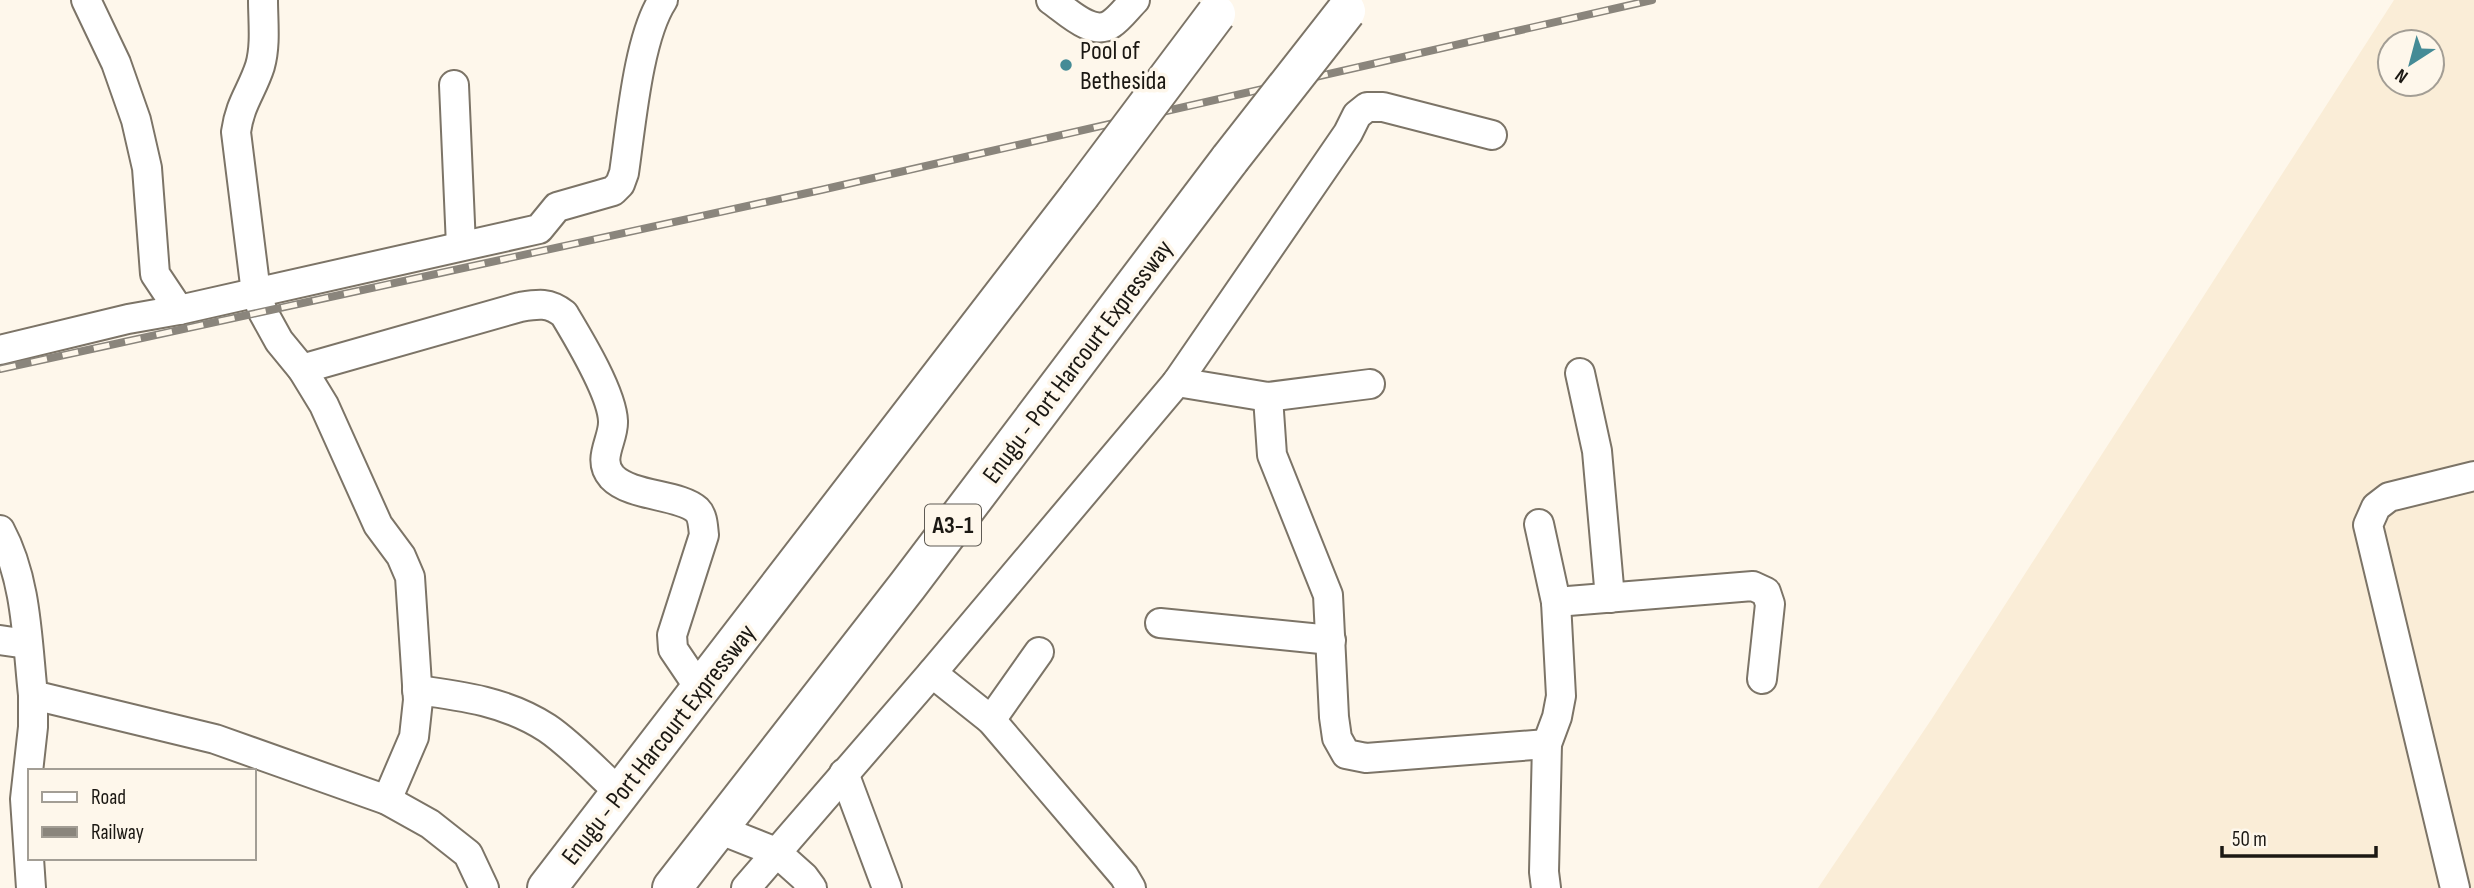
<svg xmlns="http://www.w3.org/2000/svg" width="2474" height="888" font-family="'Sofia Sans Condensed',sans-serif">
<style>
.built{fill:#faedd7;fill-rule:evenodd}
.lines{fill:none;stroke-linecap:round;stroke-linejoin:round}
.minor-casing{stroke:#7c7467;stroke-width:32}
.highway-casing{stroke:#7c7467;stroke-width:42}
.minor{stroke:#fff;stroke-width:28}
.highway{stroke:#fff;stroke-width:38}
.rail-casing{stroke:#8a857c;stroke-width:8}
.rail{stroke:#fef7eb;stroke-width:5;stroke-dasharray:16;stroke-linecap:butt}
.highway-bridge-casing{stroke:#7c7467;stroke-width:42;stroke-linecap:butt}
.highway-bridge{stroke:#fff;stroke-width:38}
.poi-dot{fill:#458b96;stroke:#fef7eb;stroke-width:2.5}
.labels{text-anchor:middle;stroke-width:7;stroke-linejoin:round;paint-order:stroke}
.shield{fill:#fef7eb;stroke:#5f5b54;stroke-width:2}
.shield-label{font-size:24px;font-weight:bold;fill:#1b1813}
.poi-label{font-size:26px;fill:#1b1813;stroke:#fef7eb;text-anchor:start}
.street-label{font-size:26px;fill:#1b1813;stroke:#fef7eb}
</style>
<rect width="100%" height="100%" fill="#fef7eb"/>
<!-- built -->
<path class="built" d="M2394,0H2474V888H1818L1931,720ZM2390,42H2432V84H2390Z"/>
<g class="lines">
<!-- minor casing -->
<g class="minor-casing">
<g id="minor">
<polyline points="86,0 116,63 136,120 147,168 155,274 179,310"/>
<path d="M263,0C263,21 266,45 260,66C252,91 240,103 236,132L256,293L263,312L279,341L302,369L324,405L378,525L401,556L410,577L418,700L414,737L387,800"/>
<path d="M1051,0C1066,10 1092,37 1111,24C1120,18 1127,8 1135,0"/>
<polyline points="454,85 461,246"/>
<path d="M0,350L128,319L179,310L539,229L557,207L613,191L620,184L624,173C631,126 638,38 663,0"/>
<path d="M302,369L520,307C538,304 549,302 564,314C579,339 612,393 613,421C614,440 596,459 612,477C631,497 680,494 697,510C703,516 703,527 704,535L672,635L673,649L700,689"/>
<polyline points="1580,373 1597,451 1610,598"/>
<polyline points="1177,382 1268,397 1370,384"/>
<polyline points="1268,397 1272,455 1328,595 1334,717 1337,738 1346,754 1366,758 1547,744"/>
<polyline points="1539,524 1556,602 1561,696 1557,717 1547,744 1544,872 1546,888"/>
<path d="M0,530C27,580 27,640 33,695L215,739L387,800L430,824L468,854L484,888"/>
<polyline points="1556,602 1753,586 1766,592 1770,604 1762,679"/>
<polyline points="1160,623 1331,640"/>
<polyline points="0,640 27,644"/>
<polyline points="932,673 991,720 1124,876 1131,888"/>
<path d="M417,690C463,696 507,702 547,728C571,744 598,773 620,793"/>
<polyline points="991,720 1039,652"/>
<polyline points="844,773 887,888"/>
<polyline points="718,829 776,852 804,877 812,888"/>
<polyline points="31,888 25,799 33,727 33,695"/>
<polyline points="746,888 932,673 1177,382 1348,133 1357,115 1367,107 1383,107 1492,135"/>
<polyline points="2455,888 2368,525 2376,507 2389,497 2474,476"/>
</g>
</g>
<!-- highway casing -->
<g class="highway-casing">
<g id="highway">
<polyline points="547,888 1080,195"/>
<polyline points="672,888 908,585 1230,159"/>
</g>
</g>
<!-- minor -->
<use href="#minor" class="minor"/>
<!-- highway -->
<use href="#highway" class="highway"/>
<!-- rail casing -->
<g class="rail-casing">
<polyline id="rail" points="0,369 821,190 1652,0"/>
</g>
<!-- rail -->
<use href="#rail" class="rail"/>
<!-- highway-bridge casing -->
<g class="highway-bridge-casing">
<g id="highway-bridge">
<polyline points="1230,159 1346,11"/>
<polyline points="1080,195 1216,14"/>
</g>
</g>
<!-- highway-bridge -->
<use href="#highway-bridge" class="highway-bridge"/>
</g>
<!-- markers -->
<circle class="poi-dot" cx="1066" cy="65" r="7"/>
<g class="labels">
<!-- shield labels -->
<rect class="shield" x="925" y="504.5" width="56" height="41" rx="5"/>
<g class="shield-label">
<text x="953" y="533">A3-1</text>
</g>
<!-- poi labels -->
<g class="poi-label">
<text x="1080" y="59">Pool of<tspan x="1080" dy="30">Bethesida</tspan></text>
</g>
<!-- street labels -->
<g class="street-label">
<text transform="translate(1077 361) rotate(-53)" y="9">Enugu - Port Harcourt Expressway</text>
<text transform="translate(658 744) rotate(-52)" y="9">Enugu - Port Harcourt Expressway</text>
</g>
</g>
<!-- legend -->
<rect x="28" y="769" width="228" height="91" fill="#fef7eb" stroke="#a39e95" stroke-width="2"/>
<rect x="42" y="792" width="35" height="10" fill="#ffffff" stroke="#a39e95" stroke-width="2"/>
<text x="91" y="804" font-size="21" fill="#1b1813">Road</text>
<rect x="42" y="827" width="35" height="10" fill="#8a857c" stroke="#a39e95" stroke-width="2"/>
<text x="91" y="839" font-size="21" fill="#1b1813">Railway</text>
<!-- north arrow -->
<g transform="translate(2411 63) rotate(216)"><circle r="33" fill="#fef7eb" stroke="#a39e95" stroke-width="2"/>
<path d="M0-5L12 26L0 18L-12 26Z" fill="#458b96"/>
<text y="-10" font-size="19" font-weight="bold" text-anchor="middle" fill="#1b1813">N</text>
</g>
<!-- scale -->
<path d="M2222 846v10h154v-10" fill="none" stroke="#1b1813" stroke-width="3.5"/>
<text x="2232" y="846" font-size="21" fill="#1b1813" stroke="#fef7eb" stroke-width="5" paint-order="stroke">50 m</text>
</svg>
